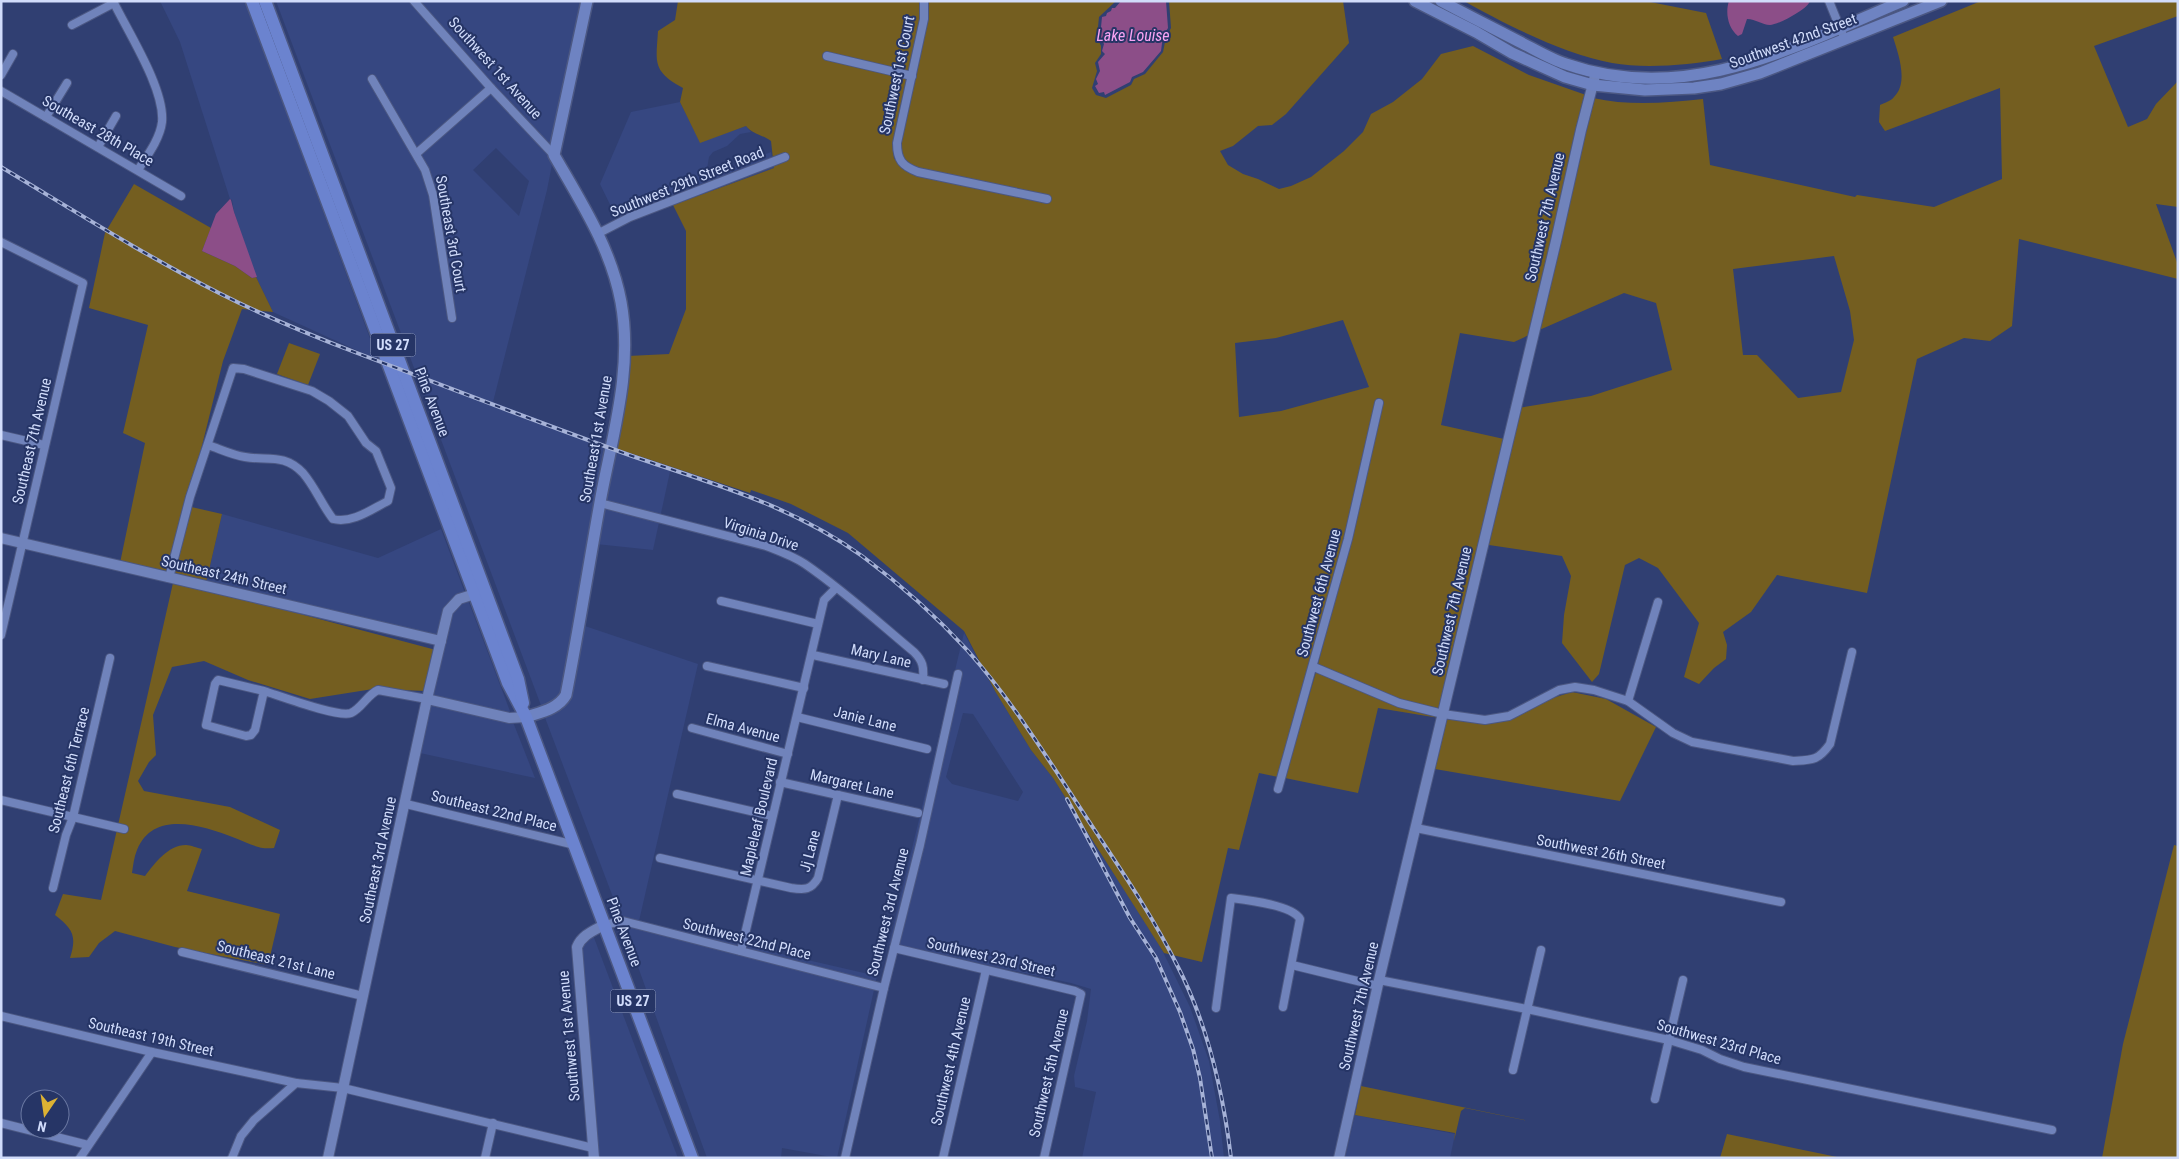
<svg xmlns="http://www.w3.org/2000/svg" width="2179" height="1159" font-family="'Roboto Condensed',sans-serif">
<style>
.built{fill:#364781;fill-rule:evenodd}
.green{fill:#745e20;fill-rule:evenodd}
.water{fill:#8c4e88}
.lines{fill:none;stroke-linecap:round;stroke-linejoin:round}
.minor-casing{stroke:#4c5883;stroke-width:10}
.tertiary-casing{stroke:#4c5883;stroke-width:12}
.secondary-casing{stroke:#4c5883;stroke-width:14}
.trunk-casing{stroke:#4c5883;stroke-width:15}
.minor{stroke:#7083bb;stroke-width:8}
.tertiary{stroke:#7083bb;stroke-width:10}
.secondary{stroke:#6e83c2;stroke-width:11}
.trunk{stroke:#6b83cf;stroke-width:12}
.rail-casing{stroke:#a6b2d7;stroke-width:4}
.rail{stroke:#263566;stroke-width:2;stroke-dasharray:5.5;stroke-linecap:butt}
.labels{text-anchor:middle;stroke-width:4;stroke-linejoin:round;paint-order:stroke}
.shield{fill:#263566;stroke:#9eaace;stroke-width:1}
.shield-label{font-size:14px;font-weight:bold;fill:#d1dcfb}
.street-label{font-size:15px;fill:#d1dcfb;stroke:#263566}
.water-label{font-size:16px;font-style:italic;fill:#faa4f4;stroke:#263566}
</style>
<rect width="100%" height="100%" fill="#303f72"/>
<!-- built -->
<g class="built">
<polygon points="160,1 245,1 378,360 273,312 256,277 234,212 232,200 230,199 180,42"/>
<path d="M276,1H584L547,190L493,402L608,446L560,698L542,708ZM496,148L529,181L519,216L473,170Z"/>
<polygon points="680,102 700,142 746,126 751,132 740,134 727,146 713,152 709,157 706,175 711,175 771,152 774,168 620,225 600,184 631,112"/>
<polygon points="615,448 671,467 653,550 596,544"/>
<polygon points="222,514 378,558 441,529 465,593 458,596 439,637 206,583"/>
<polygon points="468,600 511,714 431,697 451,612 455,606"/>
<polygon points="582,625 698,664 639,921 877,976 837,1158 782,1148 781,1158 707,1158 611,892 544,715 560,707"/>
<path d="M964,633L995,691L1031,750L1053,778L1161,948L1190,1007L1209,1061L1220,1121L1224,1158H1082L1096,1092L1075,1087L1074,1076L1087,1021L1091,989L1071,983L889,944ZM955,669L962,671L923,846L908,903L902,901L917,844ZM963,713L973,714L1023,792L1018,801L952,784L946,777Z"/>
<polygon points="430,704 513,722 535,778 420,753"/>
<polygon points="593,935 645,1073 678,1158 598,1158 584,1006 582,943"/>
<polygon points="1355,1115 1455,1134 1450,1158 1345,1158"/>
</g>
<!-- green -->
<g class="green">
<path d="M678,1H921V18L893,142L894,159L901,158L900,143L927,19L928,1H1116L1099,17L1097,37L1101,46V54L1095,63L1097,71L1092,88L1096,95L1106,98L1131,85L1134,79L1145,74L1163,52L1166,37L1171,28L1169,1H1343L1349,43L1286,114L1272,125L1258,126L1233,146L1220,151L1228,165L1243,174L1258,179L1279,189L1291,186L1311,177L1344,151L1363,132L1371,114L1393,102L1422,79L1441,54L1473,46L1529,75L1586,95L1529,335L1514,342L1460,333L1441,425L1504,439L1441,710L1400,699L1318,664L1351,540L1383,400L1377,398L1344,539L1278,777L1259,773L1239,850L1228,848L1202,962L1164,953L1053,778L1031,750L995,691L964,631L848,533L791,504L751,490L750,493L615,448L628,356L669,354L686,309V231L673,205L774,168L771,141C763,135 752,134 746,126L700,143L680,102L683,88C652,71 656,63 658,31L675,20ZM1343,320L1369,387L1281,411L1239,417L1235,343L1276,338Z"/>
<path d="M1464,1H1645L1706,13L1722,59C1689,65 1645,69 1612,63C1565,54 1506,25 1464,1Z"/>
<path d="M1981,1H2178V16L2094,46L2128,127L2147,119L2156,104L2178,81V207L2156,204L2178,265V279L2019,239L2012,326L1990,341L1964,338L1917,359L1867,593L1777,575L1751,612L1723,632L1727,645L1726,659L1714,668L1699,684L1684,677L1699,623L1658,568L1639,558L1625,565L1599,674L1592,682L1562,643L1564,615L1571,576L1562,556L1489,545L1468,623L1518,408L1591,396L1672,370L1656,303L1624,293L1537,331L1593,98C1628,106 1667,103 1703,99L1710,165L1855,197L1857,195L1934,207L2002,179L2000,88L1885,131L1879,122L1880,105C1884,103 1891,101 1894,97C1909,83 1898,53 1893,37ZM1834,256L1850,311L1854,340L1841,392L1798,398L1757,355H1743L1733,269Z"/>
<polygon points="134,184 211,228 202,251 235,266 252,278 256,277 273,312 242,309 223,361 187,506 222,514 206,583 120,563 145,443 123,433 148,325 89,308 105,233"/>
<polygon points="289,343 320,354 308,385 277,374"/>
<path d="M173,583L236,597L436,650L426,691L373,689L310,699L248,680L204,661L172,667L153,715L156,755L149,762L138,781L144,791L230,807L280,830L274,848C258,850 249,843 235,838C203,826 154,809 137,850C134,857 133,866 132,873L145,876C155,863 168,845 186,845C191,845 197,848 202,849L187,891L280,914L268,965L175,947L115,931L99,943L89,957L70,958C77,936 73,929 55,915L63,894L101,900Z"/>
<polygon points="1316,672 1439,717 1439,718 1378,708 1358,793 1285,778"/>
<polygon points="1572,692 1606,699 1656,727 1620,801 1435,769 1446,719 1494,723 1511,719 1540,702"/>
<polygon points="2174,845 2178,846 2178,1158 2102,1158 2123,1044"/>
<polygon points="1361,1086 1582,1132 1465,1108 1461,1111 1454,1141 1455,1133 1355,1115"/>
<polygon points="1727,1134 1842,1158 1720,1158"/>
</g>
<!-- water -->
<g class="water">
<polygon points="1121,1 1166,1 1168,28 1163,36 1161,51 1143,72 1132,77 1130,82 1105,95 1104,92 1099,93 1095,86 1098,84 1096,79 1100,71 1098,62 1105,54 1102,51 1104,44 1100,37 1102,17 1106,16 1107,13 1111,11 1112,8 1115,8"/>
<path d="M1729,1H1810C1808,9 1778,25 1770,25C1762,25 1756,19 1747,19L1742,34L1738,36C1728,28 1725,13 1729,1Z"/>
<polygon points="230,199 231,200 234,212 257,277 252,278 235,266 202,251 216,214"/>
</g>
<g class="lines">
<!-- minor casing -->
<g class="minor-casing">
<g id="minor">
<path d="M113,1C128,32 165,89 162,122C160,139 147,156 138,170"/>
<polyline points="414,1 491,88 554,155"/>
<path d="M924,1V19L897,143C897,160 902,166 918,172L1047,199"/>
<polyline points="1829,1 1842,33"/>
<polyline points="72,25 114,3"/>
<polyline points="827,56 912,76"/>
<polyline points="1,75 13,54"/>
<polyline points="372,79 425,170 433,195 452,318"/>
<polyline points="1,91 181,196"/>
<polyline points="46,117 67,83"/>
<polyline points="98,147 116,116"/>
<polyline points="417,153 491,88"/>
<polyline points="599,233 630,217 785,157"/>
<polyline points="1,242 83,283 1,635"/>
<polyline points="1,435 44,445"/>
<path d="M600,503L766,546C779,551 793,556 805,564C843,590 878,622 914,652C923,661 924,667 923,680"/>
<path d="M169,578L190,497L233,368L244,369L312,391L329,401L348,416L366,443L376,451L391,488L388,501C372,509 352,524 333,519C322,505 315,487 303,473C284,453 268,461 245,457C232,455 220,449 208,445"/>
<polyline points="721,601 818,624"/>
<polyline points="813,655 944,684"/>
<polyline points="707,666 804,688"/>
<path d="M1314,667L1399,703L1443,714L1485,720L1509,716L1559,690L1575,687L1594,690L1628,701L1673,733L1692,742L1793,761C1812,760 1818,761 1830,744L1852,652"/>
<path d="M264,691L255,730L251,735L246,736L206,725L215,684L218,680L264,691C280,696 339,718 351,713C362,708 367,695 378,690L427,699"/>
<polyline points="1628,701 1658,602"/>
<polyline points="797,717 927,749"/>
<polyline points="692,728 788,754"/>
<polyline points="780,782 918,813"/>
<polyline points="1278,789 1348,539 1379,403"/>
<polyline points="677,794 772,816"/>
<polyline points="1,800 124,829"/>
<polyline points="406,804 575,845"/>
<polyline points="1416,828 1781,902"/>
<path d="M660,858L791,888C805,890 811,890 818,878L838,795"/>
<polyline points="53,888 66,835 73,817 110,658"/>
<polyline points="604,925 623,921 884,988"/>
<polyline points="894,948 1075,991 1081,994 1044,1158"/>
<polyline points="741,951 824,600 836,588"/>
<polyline points="182,952 363,996"/>
<polyline points="1292,965 1378,986"/>
<polyline points="1379,980 1527,1009 1669,1040 1702,1050 1720,1059 1744,1067 2052,1130"/>
<path d="M1216,1008L1231,898C1247,900 1292,905 1300,919L1283,1007"/>
<polyline points="1,1016 152,1052 296,1083"/>
<polyline points="1513,1070 1541,950"/>
<polyline points="1655,1099 1683,980"/>
<polyline points="1,1123 88,1145"/>
<polyline points="80,1158 152,1052"/>
<polyline points="232,1158 241,1136 254,1120 296,1083 343,1088 593,1148"/>
<polyline points="485,1158 493,1123"/>
<polyline points="845,1158 884,988 920,845 958,674"/>
<polyline points="943,1158 986,970"/>
</g>
</g>
<!-- tertiary casing -->
<g class="tertiary-casing">
<g id="tertiary">
<polyline points="1,538 441,641"/>
<polyline points="427,699 509,718 526,717"/>
<polyline points="328,1158 427,699 448,611 459,599 481,592"/>
<path d="M594,1158L577,947C582,935 593,931 604,925"/>
<polyline points="1339,1158 1379,980 1556,241 1581,130 1596,72"/>
</g>
</g>
<!-- secondary casing -->
<g class="secondary-casing">
<g id="secondary">
<polyline points="1415,1 1476,32 1512,53 1565,77 1593,85 1645,90 1694,88 1721,84 1760,73 1941,1"/>
<path d="M1441,1C1467,15 1493,28 1518,41C1534,49 1550,59 1566,64C1687,106 1794,47 1903,1"/>
<path d="M526,717C541,712 558,709 566,695C579,629 589,563 601,497C613,433 633,368 621,302C611,248 581,202 554,155L587,1"/>
</g>
</g>
<!-- trunk casing -->
<g class="trunk-casing">
<g id="trunk">
<polyline points="252,1 508,683 526,717 692,1158"/>
<polyline points="265,1 518,679 523,703"/>
</g>
</g>
<!-- minor -->
<use href="#minor" class="minor"/>
<!-- tertiary -->
<use href="#tertiary" class="tertiary"/>
<!-- secondary -->
<use href="#secondary" class="secondary"/>
<!-- trunk -->
<use href="#trunk" class="trunk"/>
<!-- rail casing -->
<g class="rail-casing">
<g id="rail">
<path d="M1,167C73,210 144,255 219,293C264,316 310,335 357,353C449,388 540,423 632,456C713,484 791,505 862,556C900,584 936,616 968,651C1016,705 1054,769 1094,829C1123,873 1153,917 1177,965C1208,1025 1223,1091 1231,1158"/>
<polyline points="1067,799 1130,918 1156,958 1180,1012 1193,1049 1200,1078 1212,1158"/>
</g>
</g>
<!-- rail -->
<use href="#rail" class="rail"/>
</g>
<g class="labels">
<!-- shield labels -->
<g class="shield">
<rect x="370.5" y="333.5" width="45" height="23" rx="4"/>
<rect x="610.5" y="989.5" width="45" height="23" rx="4"/>
</g>
<g class="shield-label">
<text x="393" y="350">US 27</text>
<text x="633" y="1006">US 27</text>
</g>
<!-- street labels -->
<g class="street-label">
<text transform="translate(1793 41) rotate(-20)" y="5">Southwest 42nd Street</text>
<text transform="translate(495 68) rotate(48)" y="5">Southwest 1st Avenue</text>
<text transform="translate(897 75) rotate(-78)" y="5">Southwest 1st Court</text>
<text transform="translate(98 131) rotate(30)" y="5">Southeast 28th Place</text>
<text transform="translate(687 182) rotate(-22)" y="5">Southwest 29th Street Road</text>
<text transform="translate(1545 217) rotate(-77)" y="5">Southwest 7th Avenue</text>
<text transform="translate(451 234) rotate(80)" y="5">Southeast 3rd Court</text>
<text transform="translate(432 402) rotate(69)" y="5">Pine Avenue</text>
<text transform="translate(596 439) rotate(-80)" y="5">Southeast 1st Avenue</text>
<text transform="translate(32 441) rotate(-77)" y="5">Southeast 7th Avenue</text>
<text transform="translate(761 534) rotate(18)" y="5">Virginia Drive</text>
<text transform="translate(224 575) rotate(13)" y="5">Southeast 24th Street</text>
<text transform="translate(1319 593) rotate(-75)" y="5">Southwest 6th Avenue</text>
<text transform="translate(1452 611) rotate(-77)" y="5">Southwest 7th Avenue</text>
<text transform="translate(881 656) rotate(13)" y="5">Mary Lane</text>
<text transform="translate(865 719) rotate(14)" y="5">Janie Lane</text>
<text transform="translate(743 728) rotate(15)" y="5">Elma Avenue</text>
<text transform="translate(69 770) rotate(-76)" y="5">Southeast 6th Terrace</text>
<text transform="translate(852 784) rotate(13)" y="5">Margaret Lane</text>
<text transform="translate(494 811) rotate(14)" y="5">Southeast 22nd Place</text>
<text transform="translate(759 817) rotate(-77)" y="5">Mapleleaf Boulevard</text>
<text transform="translate(810 851) rotate(-75)" y="5">Jj Lane</text>
<text transform="translate(1601 852) rotate(11)" y="5">Southwest 26th Street</text>
<text transform="translate(378 860) rotate(-78)" y="5">Southeast 3rd Avenue</text>
<text transform="translate(888 912) rotate(-76)" y="5">Southwest 3rd Avenue</text>
<text transform="translate(624 932) rotate(69)" y="5">Pine Avenue</text>
<text transform="translate(747 939) rotate(14)" y="5">Southwest 22nd Place</text>
<text transform="translate(991 957) rotate(13)" y="5">Southwest 23rd Street</text>
<text transform="translate(276 960) rotate(14)" y="5">Southeast 21st Lane</text>
<text transform="translate(1359 1006) rotate(-77)" y="5">Southwest 7th Avenue</text>
<text transform="translate(569 1036) rotate(-95)" y="5">Southwest 1st Avenue</text>
<text transform="translate(151 1037) rotate(13)" y="5">Southeast 19th Street</text>
<text transform="translate(1719 1042) rotate(16)" y="5">Southwest 23rd Place</text>
<text transform="translate(951 1061) rotate(-77)" y="5">Southwest 4th Avenue</text>
<text transform="translate(1049 1073) rotate(-77)" y="5">Southwest 5th Avenue</text>
</g>
<!-- water labels -->
<g class="water-label">
<text x="1133" y="41">Lake Louise</text>
</g>
</g>
<!-- border -->
<rect width="2179" height="1159" fill="none" stroke="#d1dcfb" stroke-width="5"/>
<!-- north arrow -->
<g transform="translate(45 1114) rotate(193)"><circle r="24" fill="#263566" stroke="#6a78a2"/>
<path d="M0-4L9 19L0 12L-9 19Z" fill="#dcb233"/>
<text y="-8" font-size="14" font-weight="bold" text-anchor="middle" fill="#d1dcfb">N</text>
</g>
</svg>
